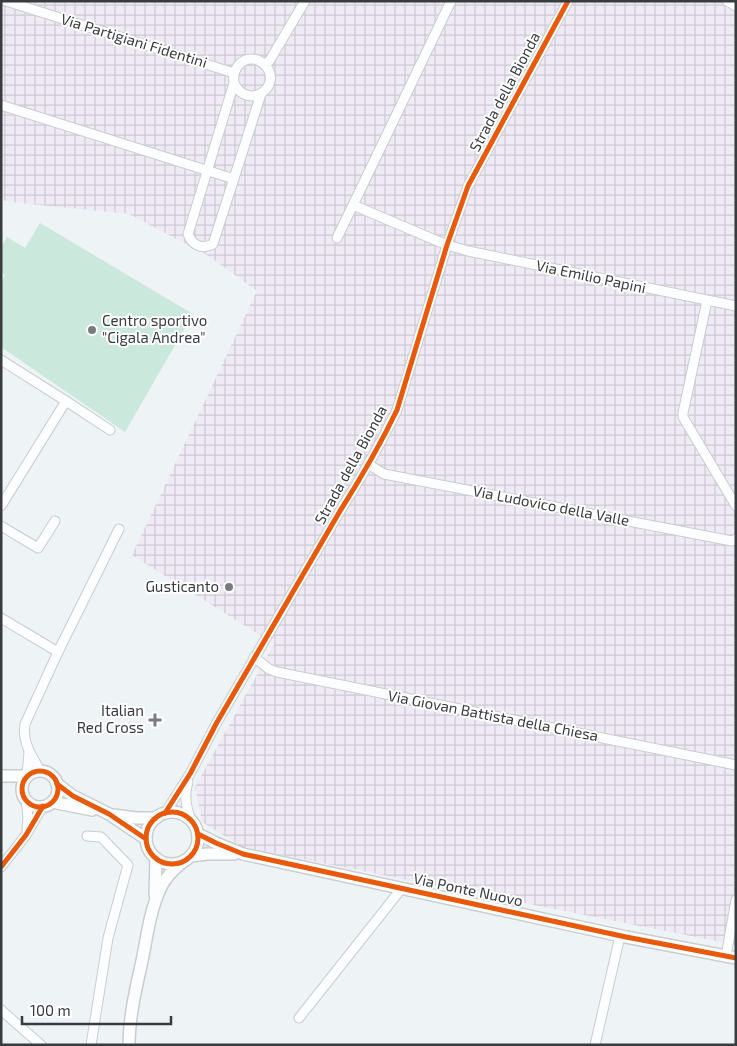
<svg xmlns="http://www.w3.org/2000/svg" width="737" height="1046" font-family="'Exo 2',sans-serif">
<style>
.industrial{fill:url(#industrial-grid)}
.green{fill:#cbe8dd}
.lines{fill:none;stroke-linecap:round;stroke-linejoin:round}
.street-casing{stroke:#c9cdcf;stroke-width:11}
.secondary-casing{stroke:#c9cdcf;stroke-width:14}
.street{stroke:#fcfdfe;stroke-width:9}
.secondary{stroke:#fcfdfe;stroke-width:11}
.cycleway-casing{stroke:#fff;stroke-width:8}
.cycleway{stroke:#e8590c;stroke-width:5}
.poi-dot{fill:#787c7f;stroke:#fff;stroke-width:2}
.labels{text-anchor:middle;stroke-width:4;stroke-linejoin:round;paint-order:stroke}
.street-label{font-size:15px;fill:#393c3f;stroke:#fff}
.poi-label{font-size:15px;fill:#393c3f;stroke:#fff;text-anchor:end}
</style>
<defs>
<pattern id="industrial-grid" width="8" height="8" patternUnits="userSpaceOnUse" patternTransform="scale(1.25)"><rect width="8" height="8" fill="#efeaf5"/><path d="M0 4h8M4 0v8" fill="none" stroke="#cecad3"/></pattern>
</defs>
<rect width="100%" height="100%" fill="#eef3f6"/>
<!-- industrial -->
<polygon class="industrial" points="1,1 736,1 736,945 242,847 202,822 195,787 274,644 132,555 257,291 207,255 129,214 20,203 1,200"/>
<!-- green -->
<polygon class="green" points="40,223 193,314 125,432 1,347 1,283 5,275 1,272 1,247 7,237 25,248"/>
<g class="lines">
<!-- street casing -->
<g class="street-casing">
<g id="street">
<polyline points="6,1 234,73"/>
<polyline points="451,1 353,205 447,245 468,251 736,306"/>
<polyline points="727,1 736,6"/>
<polyline points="265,65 270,60 305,1"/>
<path d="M234,83C248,112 284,86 265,65C262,62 257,59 252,59C239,59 232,71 234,83L188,234C192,245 202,250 213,244L261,94"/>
<polyline points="1,105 234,179"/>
<polyline points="337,238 353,205"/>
<polyline points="707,301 683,413 683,417 736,506"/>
<polyline points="1,360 66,401 110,430"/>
<polyline points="368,464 384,474 732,541 736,539"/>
<polyline points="1,506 66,401"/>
<polyline points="1,526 38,548 55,521"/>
<polyline points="1,618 58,652"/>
<polyline points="254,657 269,669 277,672 736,765"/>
<path d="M40,771C32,755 22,744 25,724L58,652L119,529"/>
<polyline points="27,775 29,752"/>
<path d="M188,782C184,796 186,805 190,818"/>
<polyline points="26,800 28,817 27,830"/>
<path d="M165,813L190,774L216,724L340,511C361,478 380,445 397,410L447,245L468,186L568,1"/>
<polyline points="87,836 101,837 128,865 108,938 91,1045"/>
<polyline points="1,867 26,835 43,806"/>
<polyline points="726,956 736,900"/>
<polyline points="1,1010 41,1045"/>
<polyline points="299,1018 402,888"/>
<polyline points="595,1045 620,936"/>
</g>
</g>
<!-- secondary casing -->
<g class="secondary-casing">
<g id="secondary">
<circle cx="40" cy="789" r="18"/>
<polyline points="1,776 27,776"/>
<polyline points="57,784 73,796 109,814 146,839"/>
<polyline points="52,802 92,810"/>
<circle cx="172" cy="838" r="26"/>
<polyline points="113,815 136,818 156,818"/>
<polyline points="198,834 216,843 243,854 626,937 736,958"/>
<polyline points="191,856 207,854 234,854"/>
<polyline points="155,895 156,858"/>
<path d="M129,1045C129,1017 136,988 142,961C147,936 150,910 161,887C166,876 175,868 184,861"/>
</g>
</g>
<!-- street -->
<use href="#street" class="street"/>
<!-- secondary -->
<use href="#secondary" class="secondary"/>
<!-- cycleway casing -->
<g class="cycleway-casing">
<g id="cycleway">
<circle cx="40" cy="789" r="18"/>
<polyline points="57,784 73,796 109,814 146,839"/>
<circle cx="172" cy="838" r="26"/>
<path d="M165,813L190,774L216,724L340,511C361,478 380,445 397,410L447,245L468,186L568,1"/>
<polyline points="198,834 216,843 243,854 626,937 736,958"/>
<polyline points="1,867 26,835 43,806"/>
</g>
</g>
<!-- cycleway -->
<use href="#cycleway" class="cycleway"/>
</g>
<!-- markers -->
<g class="poi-dot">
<circle cx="92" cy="330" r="5"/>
<circle cx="229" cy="587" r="5"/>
<path d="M152.5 712.5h5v5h5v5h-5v5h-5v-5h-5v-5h5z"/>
</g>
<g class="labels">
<!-- street labels -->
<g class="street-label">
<text transform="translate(134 41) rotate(17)" y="5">Via Partigiani Fidentini</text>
<text transform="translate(505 92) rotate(-62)" y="5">Strada della Bionda</text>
<text transform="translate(591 277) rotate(12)" y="5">Via Emilio Papini</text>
<text transform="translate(351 465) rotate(-61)" y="5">Strada della Bionda</text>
<text transform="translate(551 506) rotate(11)" y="5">Via Ludovico della Valle</text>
<text transform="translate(493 716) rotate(11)" y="5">Via Giovan Battista della Chiesa</text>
<text transform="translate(468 890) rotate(12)" y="5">Via Ponte Nuovo</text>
</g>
<!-- poi labels -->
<g class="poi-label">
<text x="102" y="326" text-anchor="start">Centro sportivo<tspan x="102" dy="17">"Cigala Andrea"</tspan></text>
<text x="219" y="592">Gusticanto</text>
<text x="144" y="716">Italian<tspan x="144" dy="17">Red Cross</tspan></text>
</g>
</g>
<!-- border -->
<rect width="737" height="1046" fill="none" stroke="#393c3f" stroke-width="5"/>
<!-- scale -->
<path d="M22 1016v8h149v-8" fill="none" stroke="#393c3f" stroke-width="2.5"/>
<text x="30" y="1016" font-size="15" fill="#393c3f" stroke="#ffffff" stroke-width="4" paint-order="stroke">100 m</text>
</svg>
